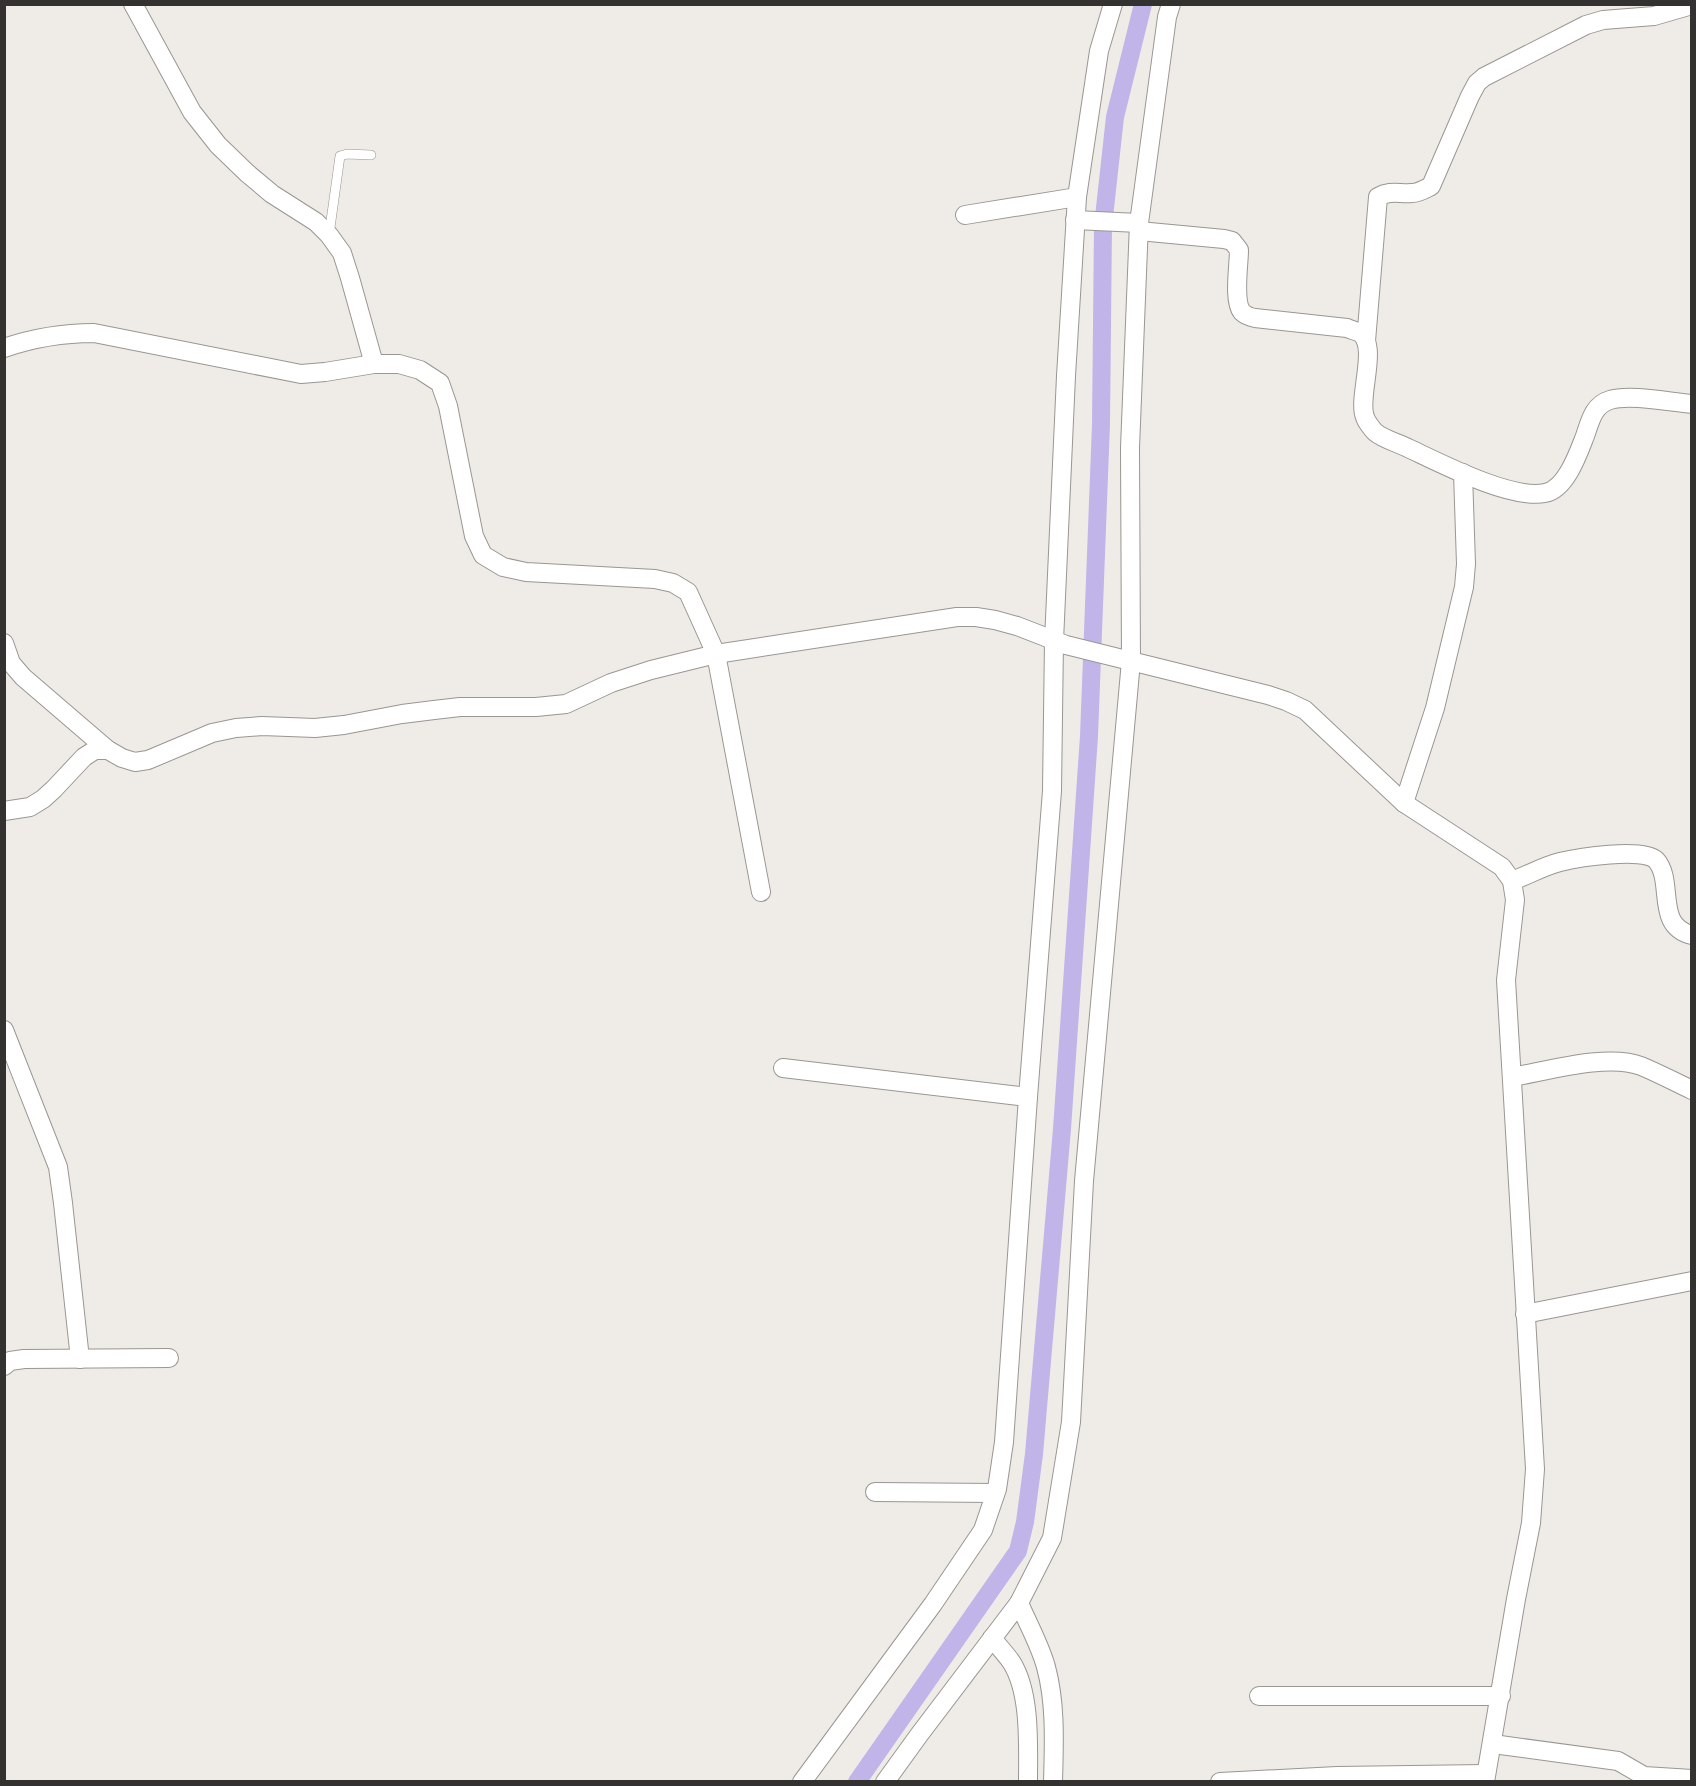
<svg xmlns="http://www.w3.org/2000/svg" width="1696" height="1786" font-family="'Varela Round',sans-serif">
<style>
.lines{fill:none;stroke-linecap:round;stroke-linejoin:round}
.canal{stroke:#c0b4e9;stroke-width:18}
.service-casing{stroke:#999693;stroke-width:10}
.minor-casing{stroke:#999693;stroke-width:20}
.service{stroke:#fff;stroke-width:9}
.minor{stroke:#fff;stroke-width:18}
</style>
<rect width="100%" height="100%" fill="#efece8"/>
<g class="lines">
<!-- canal -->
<polyline class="canal" points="857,1782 1018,1551 1025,1522 1034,1454 1062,1129 1089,736 1101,424 1103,226 1115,117 1143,4"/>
<!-- service casing -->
<g class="service-casing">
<polyline id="service" points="329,235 340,156 347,154 371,155"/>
</g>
<!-- minor casing -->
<g class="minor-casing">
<g id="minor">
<polyline points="133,4 192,112 218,145 247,173 272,194 316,222 329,235 342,253 350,278 374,364"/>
<polyline points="965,215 1077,197"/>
<polyline points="1075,220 1139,223"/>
<path d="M1139,231L1224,239L1232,241L1239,250C1239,265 1233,301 1242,312C1245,315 1250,317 1255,318L1347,328C1351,330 1357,331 1360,333C1379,346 1357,398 1365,417C1366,421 1372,429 1375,432C1383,439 1398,443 1408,448C1440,463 1511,500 1545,493C1566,489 1578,454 1585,436C1590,422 1593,405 1610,400C1630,394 1669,402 1692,404"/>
<path d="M1366,341L1378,197C1390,190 1399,194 1412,193C1419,193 1425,189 1431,186L1470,96L1477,83L1484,77L1586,25L1603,20L1654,16L1692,5"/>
<path d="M4,348C33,338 64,333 94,333L301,374L325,372L374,364H399L420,370L440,383L448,406L474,536L483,555L503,567L526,572L655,579L673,583L688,592L716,654L761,892"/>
<polyline points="4,643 11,663 23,677 108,750"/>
<polyline points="1404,803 1435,708 1464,587 1466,564 1463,473"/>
<polyline points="4,811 30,807 43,799 54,789 84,757 95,750 108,750 122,758 135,762 148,760 212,733 236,728 262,726 315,728 344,725 402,714 434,710 460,707 536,707 566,704 611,683 651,670 716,654 957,617 976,617 995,620 1017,626 1066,645 1268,695 1286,701 1305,710 1404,803 1502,867 1512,881 1515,900 1506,980 1535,1469 1531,1523 1516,1599 1485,1782"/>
<path d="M1512,881C1528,875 1544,866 1560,862C1577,858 1643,847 1656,860C1675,881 1654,926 1692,935"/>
<polyline points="4,1030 58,1167 63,1203 80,1359"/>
<polyline points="783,1068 1028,1097"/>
<path d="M1512,1077C1547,1071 1608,1053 1641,1066C1658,1073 1675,1082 1692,1090"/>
<polyline points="1525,1314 1692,1281"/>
<polyline points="4,1366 10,1361 24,1359 169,1358"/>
<polyline points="875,1492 995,1493"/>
<path d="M1019,1603C1028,1624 1040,1645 1046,1667C1056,1704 1054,1744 1053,1782"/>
<path d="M992,1638C998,1646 1006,1654 1012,1663C1031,1694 1028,1746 1028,1782"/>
<polyline points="1259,1696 1501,1696"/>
<polyline points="1493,1744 1618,1761 1644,1776 1692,1779"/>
<polyline points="802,1782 933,1604 983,1530 997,1489 1004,1442 1028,1097 1052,791 1054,641 1066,376 1077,197 1099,51 1113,4"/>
<polyline points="885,1782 919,1735 1019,1603 1052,1538 1071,1422 1084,1181 1131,661 1130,448 1139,223 1167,17 1171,4"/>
<polyline points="1220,1782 1337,1776 1486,1774"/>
</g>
</g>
<!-- service -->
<use href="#service" class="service"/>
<!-- minor -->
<use href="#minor" class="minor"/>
</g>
<!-- border -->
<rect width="1696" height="1786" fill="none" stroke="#333231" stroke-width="12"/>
</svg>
